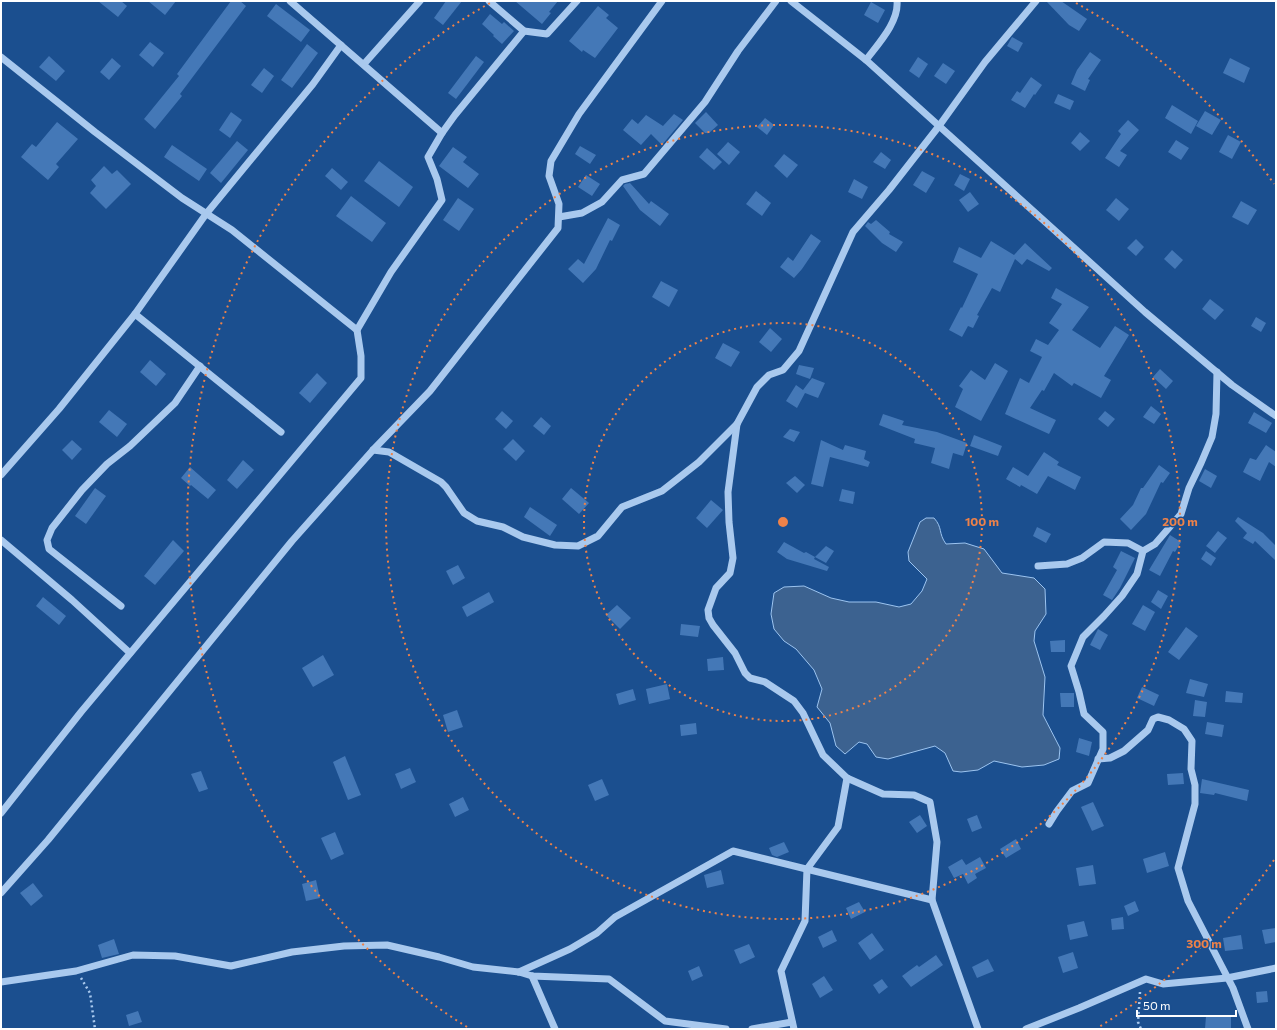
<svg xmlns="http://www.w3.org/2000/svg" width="1277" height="1030" font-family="Commissioner,sans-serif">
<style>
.water{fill:#3c6290;stroke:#9cc4f0}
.building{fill:#4478b7}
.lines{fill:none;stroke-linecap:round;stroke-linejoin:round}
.path{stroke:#a9c9ee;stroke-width:2.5;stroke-dasharray:2 3;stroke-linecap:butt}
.minor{stroke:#a9c9ee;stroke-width:7}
.ring{fill:none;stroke:#ee8249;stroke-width:2;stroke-dasharray:2 4}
.centre{fill:#ee8249;stroke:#1b4f8f;stroke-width:2}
.ring-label{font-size:12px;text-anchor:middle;font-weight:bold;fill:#ee8249;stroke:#1b4f8f;stroke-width:3;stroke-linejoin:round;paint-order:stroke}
</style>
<rect width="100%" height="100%" fill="#1b4f8f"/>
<!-- water -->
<path class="water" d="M926,518H934C943,528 938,533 946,544L965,543L984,549L1002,573L1034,578L1045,589L1046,614L1035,631L1034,641L1045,677L1043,715L1060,748L1059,759L1044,765L1022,767L994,761L978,770L961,772L953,771L945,753L935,746L888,759L876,757L867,744L859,742L845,754L836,746L830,723L817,707L822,689L814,670L796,649L784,641L774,629L771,614L774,593L784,587L804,586L831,598L849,602H876L899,607L911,604L922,591L927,579L909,561L908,552L920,522Z"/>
<!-- building -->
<g class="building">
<polygon points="98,1 121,1 127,6 118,17"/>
<polygon points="148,1 176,1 165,15"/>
<polygon points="231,1 240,1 246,6 180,94 182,96 155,129 144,119 179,76 177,74"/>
<polygon points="446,1 462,1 443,25 434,18"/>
<polygon points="515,1 558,1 549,12 551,13 542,24"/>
<polygon points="1046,1 1061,1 1087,19 1079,31 1069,25"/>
<polygon points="871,2 885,10 878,23 864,15"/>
<polygon points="276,4 310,30 301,42 267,16"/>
<polygon points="598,6 609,15 606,18 618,28 595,58 583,50 582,52 569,41"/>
<polygon points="490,14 502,24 504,22 514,31 502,44 493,36 494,35 482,24"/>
<polygon points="1012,37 1023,43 1018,52 1007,46"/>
<polygon points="150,42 164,53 153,67 139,55"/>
<polygon points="307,44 318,53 292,88 281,80"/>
<polygon points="1090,52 1101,60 1088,79 1090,80 1085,91 1071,84 1077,70"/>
<polygon points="49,56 65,71 56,81 39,67"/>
<polygon points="476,56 484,62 456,99 448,93"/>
<polygon points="918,57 928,64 919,78 909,71"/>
<polygon points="112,58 121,66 109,80 100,72"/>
<polygon points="1230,58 1250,68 1244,83 1223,73"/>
<polygon points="943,63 955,71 946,84 934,76"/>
<polygon points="264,68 274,76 262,93 251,85"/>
<polygon points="1031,77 1042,85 1035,95 1034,94 1025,108 1011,100 1017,91 1020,93"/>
<polygon points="1058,94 1074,101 1070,110 1054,103"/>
<polygon points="1172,105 1198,121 1191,134 1165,118"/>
<polygon points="1205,111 1221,120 1212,135 1196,126"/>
<polygon points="231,112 242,120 230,138 219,130"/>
<polygon points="706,112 718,125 709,133 705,133 695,123"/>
<polygon points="674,114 683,120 662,145 651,134 641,145 623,130 632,119 638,124 646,115 663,126"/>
<polygon points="765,118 774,125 767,135 757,127"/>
<polygon points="1128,120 1139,130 1120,151 1127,155 1119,167 1105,158 1121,134 1118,131"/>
<polygon points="57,122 78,139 56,164 59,167 48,180 21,157 32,144 36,147"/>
<polygon points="1080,132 1090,141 1080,151 1071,143"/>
<polygon points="1228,135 1241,142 1232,159 1219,152"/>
<polygon points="1176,140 1189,148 1181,160 1168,152"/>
<polygon points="237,141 248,150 221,183 210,173"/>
<polygon points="728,142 740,152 729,165 717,154"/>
<polygon points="172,145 207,169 199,181 164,157"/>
<polygon points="580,146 596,155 590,164 575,154"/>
<polygon points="453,147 467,157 463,162 479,174 468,188 439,166"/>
<polygon points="707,148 722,162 714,170 699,157"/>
<polygon points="881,152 891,160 885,169 873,162"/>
<polygon points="784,154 798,165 787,178 774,166"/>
<polygon points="379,161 413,187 399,207 364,181"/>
<polygon points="104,166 112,174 117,170 131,184 106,209 90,193 96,186 91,180"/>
<polygon points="332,168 348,182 341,190 325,176"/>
<polygon points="922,171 935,178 926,193 913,185"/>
<polygon points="960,174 970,179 964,191 954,185"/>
<polygon points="586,175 600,184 592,196 578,187"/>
<polygon points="854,179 868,187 862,199 848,192"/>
<polygon points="630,183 649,204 651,201 669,214 660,226 640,210 623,186 625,184"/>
<polygon points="756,191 771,203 762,216 746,204"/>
<polygon points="970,192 979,204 968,212 959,200"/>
<polygon points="351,196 386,223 372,242 336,216"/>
<polygon points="458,198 474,209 459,231 443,220"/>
<polygon points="1116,198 1129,209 1119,221 1106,210"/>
<polygon points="1241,201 1257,210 1248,225 1232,217"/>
<polygon points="608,218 620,225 612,241 610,240 596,269 583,283 568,269 578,259 584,264"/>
<polygon points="876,220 890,232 889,234 903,242 896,252 882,243 865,226 868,222 871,224"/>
<polygon points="811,234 821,241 802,269 794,278 780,267 788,257 793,261"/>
<polygon points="1136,239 1144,247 1136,256 1127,248"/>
<polygon points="991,241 1014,255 1025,243 1052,268 1049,271 1027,259 1022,265 1015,259 1000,292 992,288 977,315 979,316 973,328 968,326 962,337 949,330 961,307 962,308 978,274 953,262 959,247 981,258"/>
<polygon points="1172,250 1183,260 1175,269 1164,259"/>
<polygon points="661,281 678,290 669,307 652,297"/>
<polygon points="1056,288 1089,307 1072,330 1100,348 1115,326 1129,335 1104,376 1111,380 1101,398 1074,383 1072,386 1054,373 1044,391 1042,390 1030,408 1056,420 1049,434 1005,414 1020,378 1029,383 1042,357 1030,351 1036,339 1048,345 1059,330 1049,323 1062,304 1051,298"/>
<polygon points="1210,299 1224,310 1215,320 1202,309"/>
<polygon points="1256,317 1266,323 1261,332 1251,326"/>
<polygon points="770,328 782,339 771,352 759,342"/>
<polygon points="723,343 740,352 731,367 715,358"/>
<polygon points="150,360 166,374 156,386 140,372"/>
<polygon points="995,363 1008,371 981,421 955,407 963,389 959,386 971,370 985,380"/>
<polygon points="799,365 814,368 810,379 796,374"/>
<polygon points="1160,369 1173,381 1166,389 1153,377"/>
<polygon points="317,373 327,383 310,403 299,393"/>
<polygon points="812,378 825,383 818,398 805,393 797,408 786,401 796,385 803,390"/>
<polygon points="1151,406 1161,414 1154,424 1143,417"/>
<polygon points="109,410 127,424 117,437 99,422"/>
<polygon points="502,411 513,421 506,429 495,419"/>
<polygon points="1105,411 1115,419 1108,427 1098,419"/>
<polygon points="1254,412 1272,423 1266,433 1248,423"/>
<polygon points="883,414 904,421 902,425 937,432 967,443 963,456 953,453 949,469 931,463 935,448 914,443 915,439 879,425"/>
<polygon points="541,417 551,426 544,435 533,426"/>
<polygon points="790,429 800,432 794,442 783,437"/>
<polygon points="974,435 1002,446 998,456 970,446"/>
<polygon points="513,439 525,451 516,461 503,449"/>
<polygon points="72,440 82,449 72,460 62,450"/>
<polygon points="821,440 843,450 845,445 866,451 864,459 870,462 868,467 830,457 823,487 811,484"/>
<polygon points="1266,445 1276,452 1276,467 1269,462 1260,481 1243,472 1250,458 1256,460"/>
<polygon points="1044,452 1059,462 1057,465 1081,477 1075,490 1048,476 1037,494 1021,485 1020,487 1006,479 1013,467 1028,476"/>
<polygon points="243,460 254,470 237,489 227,480"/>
<polygon points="1159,465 1170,473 1163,483 1161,482 1146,514 1131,530 1120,519 1133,505 1141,488 1143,488"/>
<polygon points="190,467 216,490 208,499 191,485 190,486 181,478"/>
<polygon points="1205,469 1217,476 1211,488 1199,481"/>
<polygon points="795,476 805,485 797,493 786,483"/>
<polygon points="95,488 106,496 86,524 75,516"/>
<polygon points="571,488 589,503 579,514 562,499"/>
<polygon points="842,489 855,492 853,504 839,501"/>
<polygon points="711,500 723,510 707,528 696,518"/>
<polygon points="530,507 557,525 550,536 524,517"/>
<polygon points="1238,517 1263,533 1276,546 1276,561 1255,541 1253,544 1243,538 1247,533 1235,521"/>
<polygon points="1037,527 1051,534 1046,543 1033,536"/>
<polygon points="1218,531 1227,538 1215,553 1206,546"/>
<polygon points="1170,535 1181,542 1175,552 1173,551 1160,576 1149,570"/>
<polygon points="173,540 184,551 155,585 144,576"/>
<polygon points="784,542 804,553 806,552 815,557 814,559 829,567 827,571 787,559 777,552"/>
<polygon points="826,546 834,551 826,563 815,557"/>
<polygon points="1121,551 1135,558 1120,588 1112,600 1103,595 1117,570 1113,567"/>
<polygon points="1206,551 1216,558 1211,566 1201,559"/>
<polygon points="458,565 465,578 453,585 446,571"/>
<polygon points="1158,590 1168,596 1161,609 1151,602"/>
<polygon points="489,592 494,602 467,617 462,607"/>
<polygon points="43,597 66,616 59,625 36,606"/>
<polygon points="617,605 631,618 620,629 606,615"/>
<polygon points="1143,605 1155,612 1145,631 1132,624"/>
<polygon points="681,624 700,626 698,637 680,635"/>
<polygon points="1186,627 1198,636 1179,660 1168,652"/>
<polygon points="1098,629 1108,635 1100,650 1090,645"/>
<polygon points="1065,640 1065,652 1051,652 1050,641"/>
<polygon points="323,655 334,675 313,687 302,668"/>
<polygon points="723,657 724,670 708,671 707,659"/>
<polygon points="1190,679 1208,684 1204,697 1186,693"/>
<polygon points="667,684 670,699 649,704 646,689"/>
<polygon points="1142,687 1159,695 1154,706 1137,698"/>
<polygon points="633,689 636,700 619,705 616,694"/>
<polygon points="1226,691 1243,693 1242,703 1225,702"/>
<polygon points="1060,693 1074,693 1074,707 1061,707"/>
<polygon points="1195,700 1207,702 1205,717 1193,716"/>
<polygon points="457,710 463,727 448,732 443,715"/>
<polygon points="1207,722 1224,725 1222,737 1205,734"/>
<polygon points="696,723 697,734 681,736 680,725"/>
<polygon points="1079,738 1092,742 1089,756 1076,752"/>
<polygon points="345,756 361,795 348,800 333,762"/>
<polygon points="410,768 416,782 401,789 395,774"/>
<polygon points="201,771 208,789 199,792 191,774"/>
<polygon points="1183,773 1184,784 1168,785 1167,774"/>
<polygon points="602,779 609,795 595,801 588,785"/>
<polygon points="1202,779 1249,790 1247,801 1215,793 1214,795 1200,793"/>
<polygon points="463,797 469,810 455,817 449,804"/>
<polygon points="1093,802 1104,826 1092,831 1081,807"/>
<polygon points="920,815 927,826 917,833 909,822"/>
<polygon points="977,815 982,828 972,832 967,819"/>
<polygon points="335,832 344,854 331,860 321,838"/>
<polygon points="1016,839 1021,849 1006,858 1000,849"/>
<polygon points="784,842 789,852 777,857 772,855 769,848"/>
<polygon points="1165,852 1169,866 1147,873 1143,859"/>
<polygon points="980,857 986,868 975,874 977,878 968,884 963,874 954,878 948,867 962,859 966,865"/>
<polygon points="1093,865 1096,884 1079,886 1076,868"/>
<polygon points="721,870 724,884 707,888 704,875"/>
<polygon points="316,880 320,898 306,901 302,884"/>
<polygon points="33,883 43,896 31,906 20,893"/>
<polygon points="1135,901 1139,911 1128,916 1124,906"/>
<polygon points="859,902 865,912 851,919 846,908"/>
<polygon points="1123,917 1124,929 1112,930 1111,919"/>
<polygon points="1084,921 1088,936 1070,940 1067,925"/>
<polygon points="1276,928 1276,942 1265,944 1262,930"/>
<polygon points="832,930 837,941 823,948 818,937"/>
<polygon points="872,933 884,950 870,960 858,943"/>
<polygon points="1241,935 1243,949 1225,951 1223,938"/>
<polygon points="114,939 119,954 102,958 98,945"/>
<polygon points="749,944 755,957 740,964 734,950"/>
<polygon points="1073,952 1078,968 1063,973 1058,957"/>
<polygon points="936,955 943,965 911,987 902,976 917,965 919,967"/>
<polygon points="988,959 994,971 977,978 972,967"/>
<polygon points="699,966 703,976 692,981 688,971"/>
<polygon points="824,976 833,990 820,998 812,984"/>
<polygon points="882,979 888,987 879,994 873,985"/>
<polygon points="1267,991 1268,1002 1257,1003 1256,992"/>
<polygon points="138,1011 142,1022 129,1026 126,1015"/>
<polygon points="1206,1016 1231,1016 1231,1029 1205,1029"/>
</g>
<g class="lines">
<!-- path -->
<g class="path">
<polyline points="81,978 90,993 95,1029"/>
<polyline points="1140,992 1138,1022 1141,1029"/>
</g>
<!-- minor -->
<g class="minor">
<polyline points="290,1 442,133"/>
<polyline points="489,1 524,31 547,34 577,1"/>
<polyline points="791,1 866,60 1145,312 1232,385 1276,416"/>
<polyline points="1,57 95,132 182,198 232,230 357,330"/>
<path d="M866,60C878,44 899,22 897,1"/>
<polyline points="364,64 420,1"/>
<polyline points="559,217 582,213 602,202 622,180 644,174 705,102 738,51 776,1"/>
<polyline points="135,314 281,432"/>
<polyline points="373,450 389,452 441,482 446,487 464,513 477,521 503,527 523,537 555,545 578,546 598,536 622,507 662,491 699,462 737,424"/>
<polyline points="1,475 59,409 135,314 206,214 313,84 341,45"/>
<polyline points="1,540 72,600 130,653"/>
<polyline points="1038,566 1067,564 1082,558 1104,542 1128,543 1143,551"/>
<polyline points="121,606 49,549 47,540 52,528 82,490 107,464 130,446 175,403 200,366"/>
<polyline points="1098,759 1110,758 1124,751 1148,730 1153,719 1158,717 1169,720 1184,729 1192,741 1191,769 1195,785 1195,804 1178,868 1188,901 1233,988 1248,1029"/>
<polyline points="1,813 81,712 361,378 361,356 357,330 391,272 442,200 437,179 428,157 442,133 455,115 524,31"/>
<polyline points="1049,824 1057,811 1072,791 1088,783 1103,749 1103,732 1084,714 1079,692 1071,666 1083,637 1104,616 1122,596 1137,574 1143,551 1155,544 1181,514 1189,488 1201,463 1212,437 1216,414 1217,372"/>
<polyline points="1,893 48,840 292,541 373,450 430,391 558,228 559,204 549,176 551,161 579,114 662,1"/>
<polyline points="519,972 570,949 597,933 615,917 733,851 932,900"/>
<polyline points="532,976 555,1029"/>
<polyline points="1,982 76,971 133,955 175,956 231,966 292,952 344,946 387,945 439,957 473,967 519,972 532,976 609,979 665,1021 726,1029"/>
<polyline points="752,1029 792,1022"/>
<polyline points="794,1029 781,971 805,921 807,869 838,827 847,778"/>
<polyline points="978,1029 932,900 937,842 930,802 914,795 883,794 847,778 823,755 803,713 794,701 765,682 750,678 745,673 735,653 713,625 709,618 708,610 716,588 730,573 733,558 729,522 728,492 737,424 757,387 769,375 783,370 799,351 853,232 889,190 939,126 985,62 1036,1"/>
<polyline points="1026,1029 1079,1008 1146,979 1163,984 1227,978 1276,968"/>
</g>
</g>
<!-- distance rings -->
<g class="ring">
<circle cx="783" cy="522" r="199"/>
<circle cx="783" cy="522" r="397"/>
<path d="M1274 860A596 596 0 0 1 1099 1027M467 1027A596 596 0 0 1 490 3M1076 3A596 596 0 0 1 1274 184"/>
</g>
<circle cx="783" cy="522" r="6" class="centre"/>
<g class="ring-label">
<text x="982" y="526">100 m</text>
<text x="1180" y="526">200 m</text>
<text x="1204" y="948">300 m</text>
</g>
<!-- border -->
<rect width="1277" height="1030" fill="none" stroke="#ffffff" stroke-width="4"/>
<!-- scale -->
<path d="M1137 1010v6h99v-6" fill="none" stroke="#ffffff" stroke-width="2"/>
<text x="1143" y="1010" font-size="12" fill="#ffffff" stroke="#1b4f8f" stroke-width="3" paint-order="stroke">50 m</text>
</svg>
